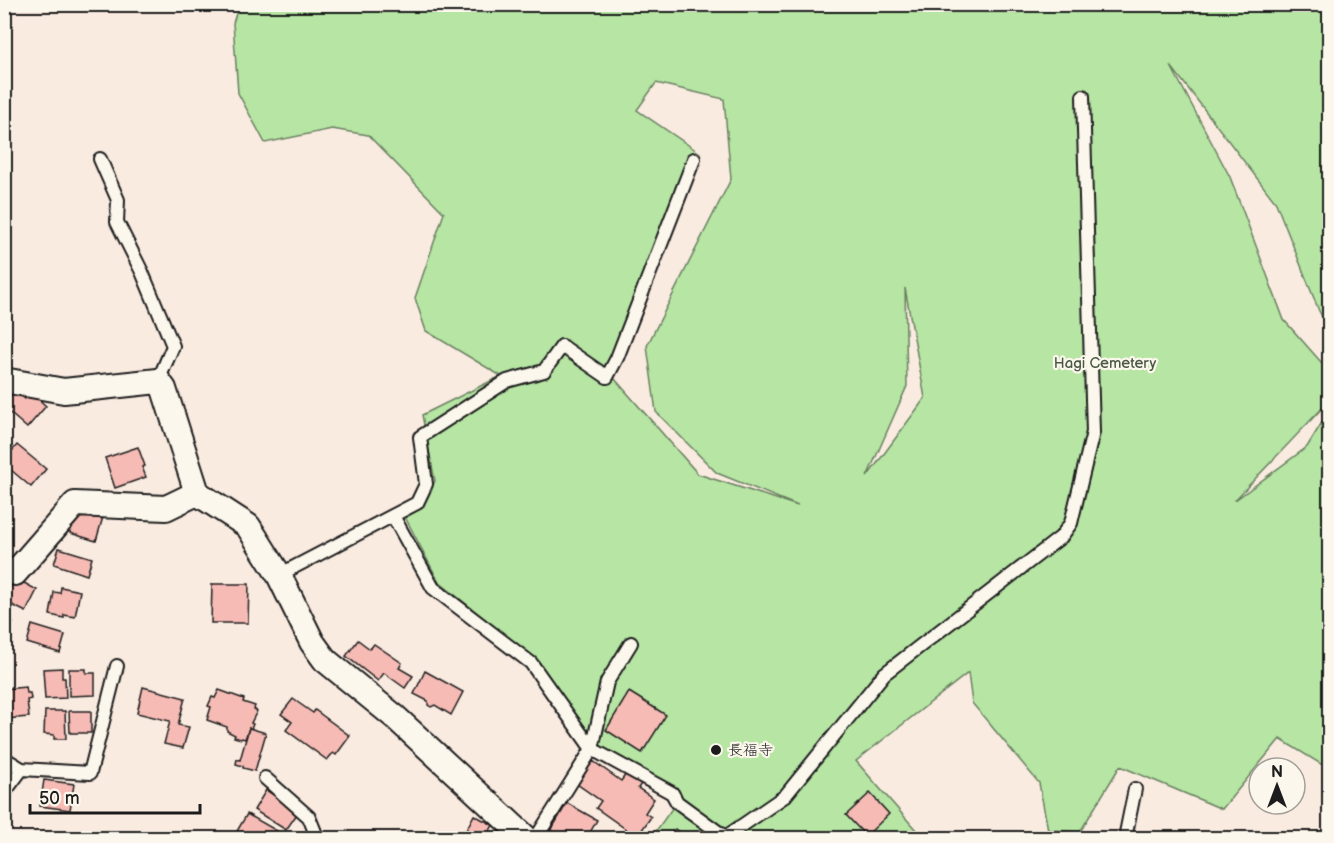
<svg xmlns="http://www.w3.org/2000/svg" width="1334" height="843" font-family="'Balsamiq Sans','Klee One',sans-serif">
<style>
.green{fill:#b6e5a4;stroke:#698060;stroke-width:1.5;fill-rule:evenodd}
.building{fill:#f6bbb4;stroke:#1c1c1c;stroke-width:1.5}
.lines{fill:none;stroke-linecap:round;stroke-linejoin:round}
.lane-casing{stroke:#1c1c1c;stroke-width:16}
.street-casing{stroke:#1c1c1c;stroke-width:28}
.lane{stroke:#fbf7ec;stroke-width:12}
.street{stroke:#fbf7ec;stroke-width:24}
.poi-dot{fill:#1c1c1c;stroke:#fbf7ec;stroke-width:2}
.labels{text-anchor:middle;stroke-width:4.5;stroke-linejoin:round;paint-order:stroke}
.park-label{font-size:15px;fill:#4a5845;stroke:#fbf7ec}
.poi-label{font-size:15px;fill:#1c1c1c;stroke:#fbf7ec;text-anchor:start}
</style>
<rect width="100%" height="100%" fill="#faebe1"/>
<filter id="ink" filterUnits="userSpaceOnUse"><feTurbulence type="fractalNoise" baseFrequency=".0167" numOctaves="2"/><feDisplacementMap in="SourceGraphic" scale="12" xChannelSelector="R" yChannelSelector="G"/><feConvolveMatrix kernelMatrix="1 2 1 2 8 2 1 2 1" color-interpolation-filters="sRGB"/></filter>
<g filter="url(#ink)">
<!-- green -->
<path class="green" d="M239,4L1329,5V329L1319,311L1276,203L1171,66L1230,177L1284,320L1329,371V401L1234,501L1307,447L1329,411V769L1280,739L1222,809L1120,766L1080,832L1048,830L1039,783L972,703L968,673L856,761L923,838H651L678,800L591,743L537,661L439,582L405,517L422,508L435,481L422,415L501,376L426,331L415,298L444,213L368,135L332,129L265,143L238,93L233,23ZM656,83L724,99L731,179L647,346L656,412L717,473L798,506L698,474L614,378L700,153L637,110ZM905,288L925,398L867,477L907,386Z"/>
<!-- building -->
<g class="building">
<polygon points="12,388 25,399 31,392 46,406 27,428 4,408 4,396"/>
<polygon points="17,445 46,469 31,487 4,464 4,460"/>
<polygon points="138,447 145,466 142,467 146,477 115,488 105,458"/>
<polygon points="82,511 103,517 96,541 70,533 74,520 76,521 78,517 80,517"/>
<polygon points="59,548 92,558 87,575 54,564"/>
<polygon points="17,579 37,590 26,612 4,601 4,593 6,589 9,590 12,584"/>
<polygon points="212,584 249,584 248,623 211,623"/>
<polygon points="61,587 80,591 75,617 64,615 64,618 50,615 54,592 60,593"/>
<polygon points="4,613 13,623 4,631"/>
<polygon points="32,625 65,635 60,653 27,643"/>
<polygon points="358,640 370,649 374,644 402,663 399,668 413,676 405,688 384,673 378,681 346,656"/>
<polygon points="62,668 62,678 65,678 66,698 45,699 43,669"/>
<polygon points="69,669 86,669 86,673 95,673 95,695 69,696"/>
<polygon points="425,671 463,692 451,715 435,705 431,707 428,705 428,701 414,694"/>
<polygon points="26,687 27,693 30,693 31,699 27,700 29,717 5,719 4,689"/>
<polygon points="143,687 185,698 178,725 189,727 183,748 164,744 170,721 137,713"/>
<polygon points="219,690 244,699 243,702 255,706 254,709 257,711 251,723 253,724 251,729 249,728 245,739 242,738 241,739 234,737 235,735 227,731 227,727 207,720 211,707 208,706 212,697 215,698"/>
<polygon points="629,692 666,715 642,753 606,730"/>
<polygon points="293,699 313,713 315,710 350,736 336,755 333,753 327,760 286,730 292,722 281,714"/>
<polygon points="45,711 65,711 66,739 54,739 54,735 44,734"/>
<polygon points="69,711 91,711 91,733 70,733"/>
<polygon points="249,728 266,733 255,771 243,768 243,766 236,764 237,759 240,760"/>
<polygon points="593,761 621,781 626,774 641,784 638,788 654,799 645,813 651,817 637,837 596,808 601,801 577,784"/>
<polygon points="44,780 74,784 70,810 40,806"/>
<polygon points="266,790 299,811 286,830 254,810"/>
<polygon points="870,793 889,814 866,836 846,815"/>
<polygon points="567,803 597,820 588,836 582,833 579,838 549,838 547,837"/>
<polygon points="247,814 277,831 272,838 233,838"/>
<polygon points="474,815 493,825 486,838 462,838"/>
<polygon points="675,829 687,838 666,838"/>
</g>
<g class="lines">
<!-- lane casing -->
<g class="lane-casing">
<g id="lane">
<polyline points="100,159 118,200 117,222 142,272 173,346 158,381"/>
<polyline points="393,516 433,588 531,663 592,749 672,793 677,802 725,837"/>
<polyline points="279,575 417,503 426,484 420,437 507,381 544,371 562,346 607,377 617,358 694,159"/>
<polyline points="4,758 22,769 90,773 117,666"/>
<polyline points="265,778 309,817 315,832 312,838"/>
<polyline points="4,793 22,769"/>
<polyline points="536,838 592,749 607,682 631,643"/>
<polyline points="724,838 785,796 884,674 1061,537 1071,523 1093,432 1083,96"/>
<polyline points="1125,838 1135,789"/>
</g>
</g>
<!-- street casing -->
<g class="street-casing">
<g id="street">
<polyline points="4,379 9,381 64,391 158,381 164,389 197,493 248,526 279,575 312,642 325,660 395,717 526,838"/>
<polyline points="15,573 75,504 166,508 197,493"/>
</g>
</g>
<!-- lane -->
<use href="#lane" class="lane"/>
<!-- street -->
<use href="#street" class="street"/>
</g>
</g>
<!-- markers -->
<circle class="poi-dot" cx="716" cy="750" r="6"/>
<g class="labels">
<!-- park labels -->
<g class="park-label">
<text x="1105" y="368">Hagi Cemetery</text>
</g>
<!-- poi labels -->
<g class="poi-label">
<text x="728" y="755">長福寺</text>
</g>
</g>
<!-- margin -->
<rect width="1334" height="843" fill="none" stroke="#fbf7ec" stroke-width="24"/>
<rect x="12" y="12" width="1310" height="819" fill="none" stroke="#1c1c1c" stroke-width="2" filter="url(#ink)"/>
<!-- north arrow -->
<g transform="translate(1277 786)"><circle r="28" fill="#fbf7ec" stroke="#a29f99" stroke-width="1.5"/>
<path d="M0-4.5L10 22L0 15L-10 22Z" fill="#1c1c1c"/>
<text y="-9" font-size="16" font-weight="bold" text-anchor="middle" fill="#1c1c1c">N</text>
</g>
<!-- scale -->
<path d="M30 804v9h170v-9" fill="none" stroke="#1c1c1c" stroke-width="3"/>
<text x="39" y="804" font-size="18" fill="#1c1c1c" stroke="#fbf7ec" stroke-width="4.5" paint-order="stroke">50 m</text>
</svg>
